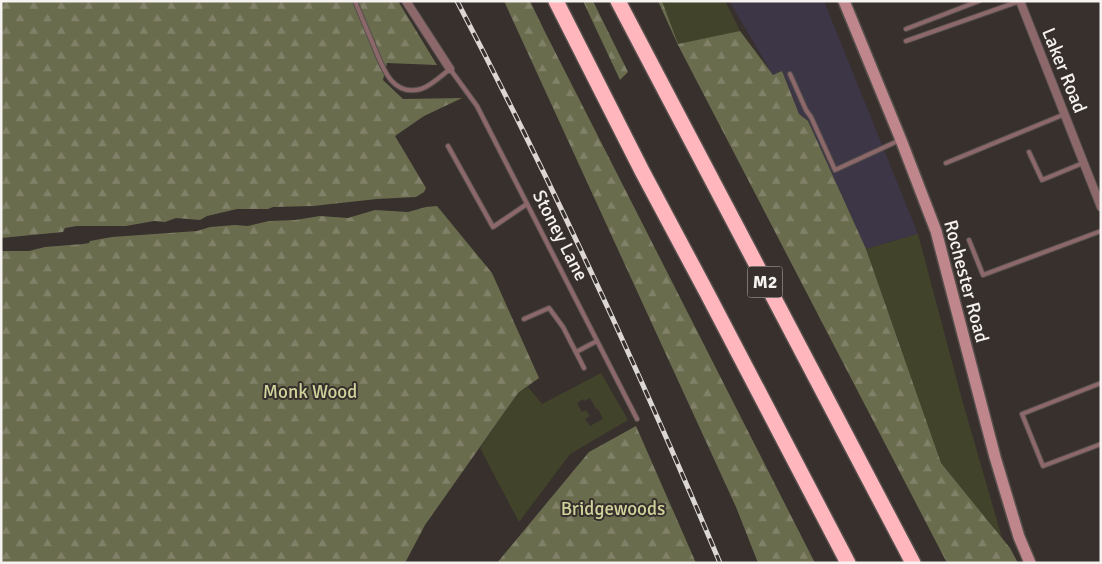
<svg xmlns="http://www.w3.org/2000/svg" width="1102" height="564" font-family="Signika,sans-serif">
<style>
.commercial{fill:#3d3646}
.green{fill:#42432b;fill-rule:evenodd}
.forest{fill:url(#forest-firs)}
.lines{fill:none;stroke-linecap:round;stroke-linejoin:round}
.lane-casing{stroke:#564f4c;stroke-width:6}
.street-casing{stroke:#564f4c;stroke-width:10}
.secondary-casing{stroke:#564f4c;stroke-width:14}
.highway-casing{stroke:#564f4c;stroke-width:18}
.lane{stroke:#8c686b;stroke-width:4}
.street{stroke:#8c686b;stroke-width:8}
.secondary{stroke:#bf868b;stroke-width:11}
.highway{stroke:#ffb7bd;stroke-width:15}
.rail-casing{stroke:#dcd7d5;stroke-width:5}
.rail{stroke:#37302d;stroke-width:3;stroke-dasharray:9;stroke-linecap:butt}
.labels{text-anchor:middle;stroke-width:4;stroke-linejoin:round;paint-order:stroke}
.shield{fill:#37302d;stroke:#bdb8b6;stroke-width:1}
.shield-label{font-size:18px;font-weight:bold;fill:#f6f2f0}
.street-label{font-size:19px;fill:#f6f2f0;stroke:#37302d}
.park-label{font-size:19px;fill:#d0d39b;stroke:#37302d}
</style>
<defs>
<pattern id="forest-firs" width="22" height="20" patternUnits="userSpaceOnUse" patternTransform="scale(1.25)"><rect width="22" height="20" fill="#6a6c4e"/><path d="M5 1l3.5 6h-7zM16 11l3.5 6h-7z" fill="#808168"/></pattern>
</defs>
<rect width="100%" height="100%" fill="#37302d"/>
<!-- commercial -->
<polygon class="commercial" points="729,1 824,1 918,234 866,249 808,121 799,114 782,71 773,75"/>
<!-- green -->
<g class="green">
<polygon points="662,1 725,1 740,31 678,45"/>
<polygon points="918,234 961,396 1002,538 941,463 866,249"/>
<path d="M601,373L628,420L570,454L519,522L480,448L518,393L528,387L542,404ZM590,398L596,409H598L603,419L590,426L585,419L590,416L586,410L582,412L577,403L583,399L584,401Z"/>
</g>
<!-- forest -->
<g class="forest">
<polygon points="1,1 398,1 437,65 387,63 383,80 403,99 462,98 424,116 395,136 426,188 424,192 416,197 377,199 313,206 273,207 268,209 237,209 207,216 200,220 176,218 165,222 154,221 126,226 77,226 65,228 63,232 1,238"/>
<polygon points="504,1 530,1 544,30 815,563 758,563 736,507"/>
<polygon points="583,1 593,1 628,72 620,80"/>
<polygon points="658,1 662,1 678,44 740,31 773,75 782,71 799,114 808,121 866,249 941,463 1010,548 1018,563 947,563 678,45"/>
<polygon points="437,206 492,273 539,378 518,393 425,525 405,563 1,563 1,251 29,251 45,247 83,244 89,243 90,241 112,237 197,231 210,227 235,225 248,226 269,221 295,220 320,216 348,218 375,210 408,212 426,207"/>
<polygon points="636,426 696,563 497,563 589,452"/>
</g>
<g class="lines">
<!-- lane casing -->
<g class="lane-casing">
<g id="lane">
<path d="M355,1C361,16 367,30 373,44C382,66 391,97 421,89C431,86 441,76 450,69L477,106L637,419"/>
<polyline points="906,29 979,1"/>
<polyline points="906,41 1020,1"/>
<polyline points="790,74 806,110 811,117 835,170 900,140"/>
<polyline points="448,146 493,227 527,204"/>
<polyline points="1029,152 1042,180 1083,163"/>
<polyline points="946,163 1065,114"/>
<polyline points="969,240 983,275 1101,231"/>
<polyline points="524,319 549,308 563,327 584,368"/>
<polyline points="576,352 597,341"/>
<polyline points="1101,383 1022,414 1043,466 1101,444"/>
</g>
</g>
<!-- street casing -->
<g class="street-casing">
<g id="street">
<polyline points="406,1 450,69"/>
<polyline points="1020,1 1101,207"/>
</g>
</g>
<!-- secondary casing -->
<g class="secondary-casing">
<polyline id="secondary" points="844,1 901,140 936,231 995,457 1019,537 1030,563"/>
</g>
<!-- highway casing -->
<g class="highway-casing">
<g id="highway">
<polyline points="556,1 642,171 707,293 848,563"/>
<polyline points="618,1 913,563"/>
</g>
</g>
<!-- lane -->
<use href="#lane" class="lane"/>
<!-- street -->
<use href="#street" class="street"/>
<!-- secondary -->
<use href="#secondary" class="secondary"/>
<!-- highway -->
<use href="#highway" class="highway"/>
<!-- rail casing -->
<g class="rail-casing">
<path id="rail" d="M457,1C553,184 640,372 720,563"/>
</g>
<!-- rail -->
<use href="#rail" class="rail"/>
</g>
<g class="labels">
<!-- shield labels -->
<rect class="shield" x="747.5" y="266.5" width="35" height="31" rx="4"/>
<g class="shield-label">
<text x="765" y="288">M2</text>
</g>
<!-- street labels -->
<g class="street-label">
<text transform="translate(1065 70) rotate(68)" y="7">Laker Road</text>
<text transform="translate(561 235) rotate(63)" y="7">Stoney Lane</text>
<text transform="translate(967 281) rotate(75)" y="7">Rochester Road</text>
</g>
<!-- park labels -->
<g class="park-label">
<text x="310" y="398">Monk Wood</text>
<text x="613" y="515">Bridgewoods</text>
</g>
</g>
<!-- border -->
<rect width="1102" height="564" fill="none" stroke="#f6f2f0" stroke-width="5"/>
</svg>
